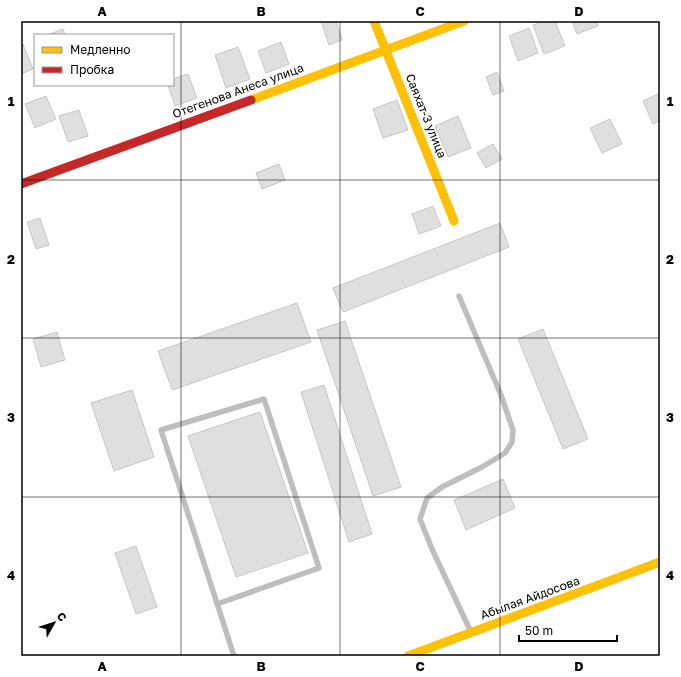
<svg xmlns="http://www.w3.org/2000/svg" width="681" height="677" font-family="'Golos Text',sans-serif">
<style>
.building{fill:#dfdfdf;stroke:#c7c7c7}
.lines{fill:none;stroke-linecap:round;stroke-linejoin:round}
.lane{stroke:#bebebe;stroke-width:5.5}
.slow{stroke:#ffc107;stroke-width:9}
.jam{stroke:#c62828;stroke-width:9}
.grid{fill:none;stroke:#000;stroke-width:1;stroke-opacity:0.55}
.labels{text-anchor:middle;stroke-width:3;stroke-linejoin:round;paint-order:stroke}
.street-label{font-size:12px;fill:#000;stroke:#fff}
.neatline{fill:none;stroke:#000;stroke-width:1.5}
.grid-label{font-size:13px;text-anchor:middle;font-weight:bold;fill:#000}
</style>
<rect width="100%" height="100%" fill="#fff"/>
<!-- building -->
<g class="building">
<polygon points="321,21 336,21 342,40 329,45"/>
<polygon points="545,21 555,21 565,46 544,54 533,25"/>
<polygon points="572,21 597,21 598,26 577,34"/>
<polygon points="529,28 538,53 518,61 509,36"/>
<polygon points="63,29 65,35 47,35"/>
<polygon points="281,42 289,64 266,73 258,51"/>
<polygon points="23,44 33,69 21,74 21,45"/>
<polygon points="238,47 250,79 226,88 215,55"/>
<polygon points="497,72 504,91 493,95 486,77"/>
<polygon points="188,74 197,98 175,106 168,85 173,85 173,79"/>
<polygon points="660,93 660,121 653,124 643,101"/>
<polygon points="46,96 56,119 35,128 25,104"/>
<polygon points="397,100 408,130 383,138 373,109"/>
<polygon points="79,110 88,136 68,142 59,116"/>
<polygon points="458,116 471,148 448,157 435,126"/>
<polygon points="610,119 622,144 602,153 590,128"/>
<polygon points="493,144 502,159 486,168 477,153"/>
<polygon points="279,164 285,180 262,189 256,173"/>
<polygon points="433,206 441,226 419,234 412,214"/>
<polygon points="40,218 49,245 36,249 27,222"/>
<polygon points="500,223 509,247 343,312 333,288"/>
<polygon points="297,303 311,342 172,390 158,351"/>
<polygon points="345,321 401,487 373,496 317,330"/>
<polygon points="543,329 588,439 563,449 518,339"/>
<polygon points="57,332 65,360 41,367 33,339"/>
<polygon points="324,385 372,534 349,542 301,392"/>
<polygon points="132,390 154,457 114,471 91,403"/>
<polygon points="260,412 308,553 236,577 188,436"/>
<polygon points="503,479 515,508 466,530 454,500"/>
<polygon points="136,546 157,607 136,614 115,553"/>
</g>
<g class="lines">
<!-- lane -->
<g class="lane">
<polyline points="459,296 501,395 513,430 512,442 505,453 482,467 442,487 427,498 420,519 432,549 471,632"/>
<polyline points="217,604 319,568 264,399 161,430 234,656"/>
</g>
<!-- slow -->
<g class="slow">
<polyline points="374,21 454,221"/>
<polyline points="251,100 464,21"/>
<polyline points="408,656 660,562"/>
</g>
<!-- jam -->
<polyline class="jam" points="21,184 251,100"/>
</g>
<!-- grid -->
<path class="grid" d="M181,21V656M340,21V656M500,21V656M21,180H660M21,338H660M21,497H660"/>
<g class="labels">
<!-- street labels -->
<g class="street-label">
<text transform="translate(238 91) rotate(-20)" y="4">Отегенова Анеса улица</text>
<text transform="translate(426 116) rotate(68)" y="4">Саяхат-3 улица</text>
<text transform="translate(530 598) rotate(-20)" y="4">Абылая Айдосова</text>
</g>
</g>
<!-- border -->
<rect width="681" height="677" fill="none" stroke="#ffffff" stroke-width="44"/>
<!-- legend -->
<rect x="34" y="34" width="140" height="52" fill="#ffffff" stroke="#999999"/>
<rect x="42" y="47" width="20" height="6" fill="#ffc107" stroke="#999999"/>
<text x="70" y="54" font-size="12" fill="#000000">Медленно</text>
<rect x="42" y="67" width="20" height="6" fill="#c62828" stroke="#999999"/>
<text x="70" y="74" font-size="12" fill="#000000">Пробка</text>
<!-- north arrow -->
<g transform="translate(54 623) rotate(51)" stroke="#ffffff" stroke-width="3" paint-order="stroke">
<path d="M0-3L7 15L0 10L-7 15Z" fill="#000000"/>
<text y="-6" font-size="11" font-weight="bold" text-anchor="middle" fill="#000000">С</text>
</g>
<!-- scale -->
<path d="M519 635v6h98v-6" fill="none" stroke="#000000" stroke-width="2"/>
<text x="525" y="635" font-size="12" fill="#000000" stroke="#ffffff" stroke-width="3" paint-order="stroke">50 m</text>
<rect x="22" y="22" width="637" height="633" class="neatline"/>
<g class="grid-label">
<text x="102" y="16">A</text>
<text x="261" y="16">B</text>
<text x="420" y="16">C</text>
<text x="579" y="16">D</text>
<text x="11" y="106">1</text>
<text x="670" y="106">1</text>
<text x="11" y="264">2</text>
<text x="670" y="264">2</text>
<text x="11" y="422">3</text>
<text x="670" y="422">3</text>
<text x="11" y="580">4</text>
<text x="670" y="580">4</text>
<text x="102" y="671">A</text>
<text x="261" y="671">B</text>
<text x="420" y="671">C</text>
<text x="579" y="671">D</text>
</g>
</svg>
